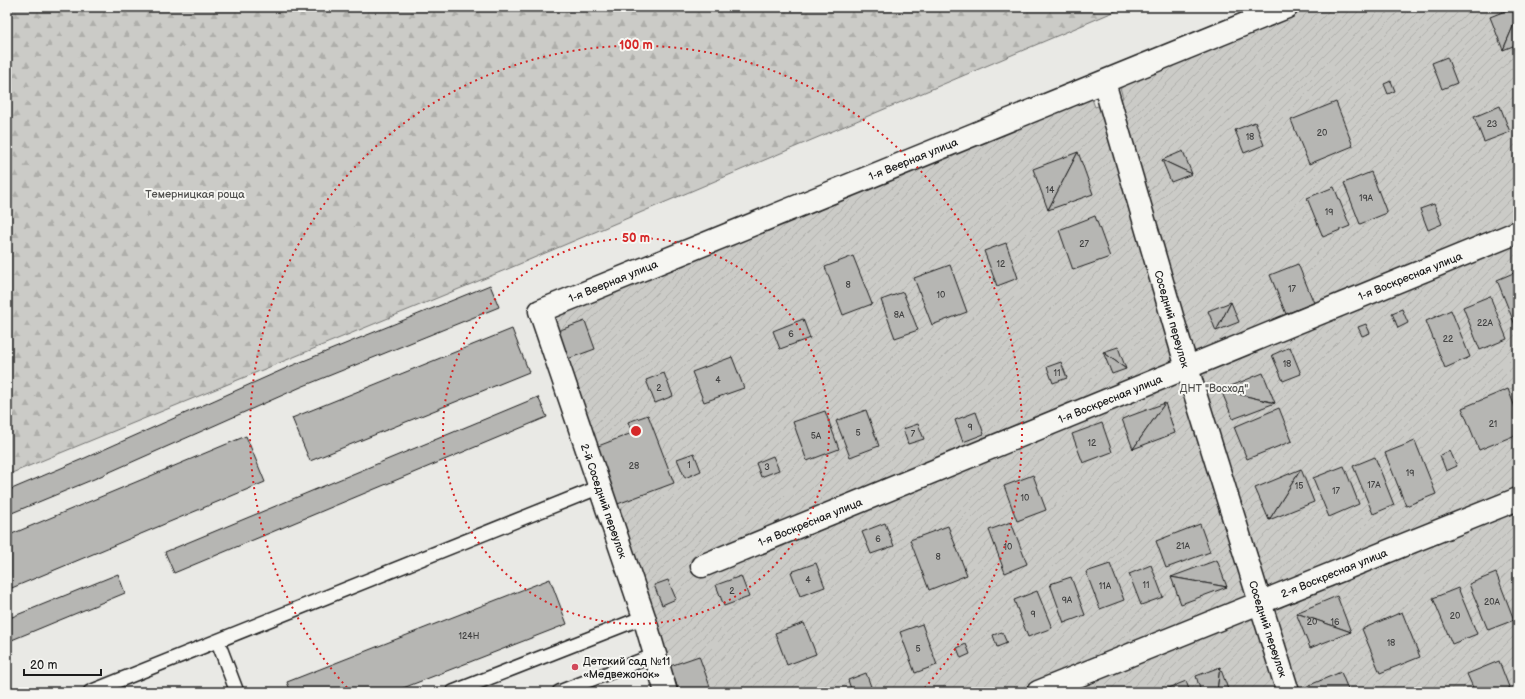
<svg xmlns="http://www.w3.org/2000/svg" width="1525" height="699" font-family="'Balsamiq Sans',sans-serif">
<style>
.forest{fill:url(#forest-firs);stroke:#747472}
.garden{fill:url(#garden-furrows);stroke:#747472}
.building{fill:#b6b6b3;stroke:#1c1c1c}
.lines{fill:none;stroke-linecap:round;stroke-linejoin:round}
.lane-casing{stroke:#1c1c1c;stroke-width:16}
.street-casing{stroke:#1c1c1c;stroke-width:25}
.lane{stroke:#f6f6f2;stroke-width:13}
.street{stroke:#f6f6f2;stroke-width:22}
.ring{fill:none;stroke:#d62828;stroke-width:2;stroke-dasharray:2 4}
.poi-dot{fill:#d1495b;stroke:#f6f6f2;stroke-width:1.5}
.labels{text-anchor:middle;stroke-width:4;stroke-linejoin:round;paint-order:stroke}
.number-label{font-size:9px;fill:#424242}
.street-label{font-size:11px;fill:#1c1c1c;stroke:#f6f6f2}
.park-label{font-size:11px;fill:#51514f;stroke:#f6f6f2}
.poi-label{font-size:11px;fill:#1c1c1c;stroke:#f6f6f2;text-anchor:start}
.centre{fill:#d62828;stroke:#f6f6f2;stroke-width:2}
.ring-label{font-size:12px;text-anchor:middle;font-weight:bold;fill:#d62828;stroke:#f6f6f2;stroke-width:4;stroke-linejoin:round;paint-order:stroke}
</style>
<defs>
<pattern id="forest-firs" width="22" height="20" patternUnits="userSpaceOnUse"><rect width="22" height="20" fill="#cbcbc7"/><path d="M5 1l3.5 6h-7zM16 11l3.5 6h-7z" fill="#aeaeaa"/></pattern>
<pattern id="garden-furrows" width="10" height="10" patternUnits="userSpaceOnUse"><rect width="10" height="10" fill="#cbcbc7"/><path d="M-1 1l2-2M0 10L10 0M9 11l2-2" fill="none" stroke="#aeaeaa"/></pattern>
</defs>
<rect width="100%" height="100%" fill="#e9e9e5"/>
<filter id="ink" filterUnits="userSpaceOnUse"><feTurbulence type="fractalNoise" baseFrequency=".025" numOctaves="2"/><feDisplacementMap in="SourceGraphic" scale="8" xChannelSelector="R" yChannelSelector="G"/><feConvolveMatrix kernelMatrix="1 2 1 2 8 2 1 2 1" color-interpolation-filters="sRGB"/></filter>
<g filter="url(#ink)">
<!-- forest -->
<polygon class="forest" points="7,7 1125,7 510,268 7,475"/>
<!-- garden -->
<polygon class="garden" points="1276,7 1518,7 1518,692 665,692 545,314 1086,83 1095,107 1123,98 1116,73"/>
<!-- building -->
<g class="building">
<polygon points="1515,7 1518,7 1518,15 1503,50 1490,17"/>
<polygon points="1518,15 1518,44 1503,50"/>
<polygon points="1447,57 1457,83 1442,89 1432,63"/>
<polygon points="1391,81 1395,91 1388,94 1384,84"/>
<polygon points="1336,102 1353,146 1309,164 1291,120"/>
<polygon points="1500,106 1510,132 1484,142 1474,117"/>
<polygon points="1255,122 1264,145 1244,153 1235,130"/>
<polygon points="1183,151 1192,174 1162,160"/>
<polygon points="1078,152 1048,210 1033,169"/>
<polygon points="1078,152 1093,194 1048,210"/>
<polygon points="1162,160 1192,174 1171,182"/>
<polygon points="1371,172 1387,213 1360,224 1344,183"/>
<polygon points="1334,187 1350,226 1323,237 1307,198"/>
<polygon points="1434,204 1442,224 1428,230 1420,209"/>
<polygon points="1095,216 1110,257 1073,270 1059,230"/>
<polygon points="1006,243 1018,278 997,286 984,251"/>
<polygon points="853,256 872,304 843,315 825,267"/>
<polygon points="1298,264 1314,303 1286,314 1270,275"/>
<polygon points="950,265 967,312 932,325 914,278"/>
<polygon points="1518,271 1518,324 1515,325 1497,280"/>
<polygon points="490,285 499,307 301,387 94,479 7,515 7,491 85,458 291,366"/>
<polygon points="903,292 918,330 895,338 881,300"/>
<polygon points="1490,296 1507,339 1480,350 1463,307"/>
<polygon points="1231,302 1239,322 1216,331"/>
<polygon points="1231,302 1216,331 1208,311"/>
<polygon points="1402,309 1408,323 1398,328 1392,313"/>
<polygon points="1451,310 1470,357 1445,368 1426,321"/>
<polygon points="803,319 810,338 780,349 773,331"/>
<polygon points="585,321 595,349 562,361 552,333"/>
<polygon points="1366,324 1370,333 1362,336 1358,327"/>
<polygon points="512,329 529,372 310,461 292,418"/>
<polygon points="1118,347 1126,369 1103,352"/>
<polygon points="1290,347 1301,374 1283,381 1272,355"/>
<polygon points="1103,352 1126,369 1112,374"/>
<polygon points="732,357 744,388 704,402 692,372"/>
<polygon points="1061,362 1067,378 1053,383 1047,367"/>
<polygon points="664,373 673,396 655,403 646,380"/>
<polygon points="1263,373 1275,403 1221,390"/>
<polygon points="1508,389 1518,415 1518,434 1479,450 1462,408"/>
<polygon points="1221,390 1275,403 1233,419"/>
<polygon points="538,397 547,417 174,573 165,552"/>
<polygon points="1165,403 1133,449 1122,419"/>
<polygon points="1165,403 1175,433 1133,449"/>
<polygon points="1279,408 1292,441 1247,459 1234,427"/>
<polygon points="866,410 879,446 850,457 836,421"/>
<polygon points="825,411 839,449 807,461 793,422"/>
<polygon points="976,412 984,434 963,442 955,420"/>
<polygon points="648,415 674,483 615,505 593,448 632,433 628,422"/>
<polygon points="1102,423 1112,452 1083,463 1072,434"/>
<polygon points="918,424 924,439 908,444 903,429"/>
<polygon points="246,436 265,482 7,590 7,536"/>
<polygon points="1415,441 1436,494 1406,506 1385,453"/>
<polygon points="1450,451 1457,466 1446,471 1440,455"/>
<polygon points="694,453 701,471 685,478 677,459"/>
<polygon points="773,456 779,470 761,477 756,463"/>
<polygon points="1375,457 1394,505 1373,514 1353,466"/>
<polygon points="1344,466 1359,504 1329,517 1313,478"/>
<polygon points="1301,469 1314,502 1269,520"/>
<polygon points="1301,469 1269,520 1255,488"/>
<polygon points="1033,475 1046,510 1017,521 1004,486"/>
<polygon points="1011,522 1027,564 1005,573 989,530"/>
<polygon points="885,523 894,546 871,554 862,532"/>
<polygon points="1200,524 1210,552 1166,568 1156,541"/>
<polygon points="948,526 967,575 929,590 910,540"/>
<polygon points="1217,560 1227,587 1171,577"/>
<polygon points="816,563 825,587 800,596 791,572"/>
<polygon points="1110,564 1124,600 1100,609 1086,572"/>
<polygon points="1151,565 1163,597 1141,605 1129,574"/>
<polygon points="1496,573 1514,620 1488,630 1469,584"/>
<polygon points="118,574 125,593 7,642 7,619"/>
<polygon points="741,576 749,597 724,606 716,585"/>
<polygon points="1071,577 1085,615 1064,623 1050,584"/>
<polygon points="1171,577 1227,587 1181,604"/>
<polygon points="550,579 567,624 393,692 291,692 287,682"/>
<polygon points="668,580 676,599 662,605 654,585"/>
<polygon points="1458,588 1477,634 1452,644 1433,598"/>
<polygon points="1037,591 1052,628 1028,637 1014,600"/>
<polygon points="1337,596 1351,632 1296,613"/>
<polygon points="1402,612 1420,657 1380,673 1362,629"/>
<polygon points="1296,613 1351,632 1310,648"/>
<polygon points="804,623 816,654 787,665 775,633"/>
<polygon points="922,624 937,665 915,673 900,632"/>
<polygon points="1002,632 1007,643 997,647 993,635"/>
<polygon points="966,644 970,654 961,658 957,648"/>
<polygon points="699,656 712,692 679,692 670,666"/>
<polygon points="1499,661 1511,692 1475,692 1467,674"/>
<polygon points="1220,667 1217,692 1201,692 1196,676"/>
<polygon points="1220,667 1229,692 1217,692"/>
<polygon points="1341,672 1349,692 1301,692 1300,689"/>
<polygon points="866,673 873,692 852,692 848,680"/>
<polygon points="1186,681 1190,692 1159,692"/>
</g>
<g class="lines">
<!-- lane casing -->
<g class="lane-casing">
<g id="lane">
<polyline points="218,642 237,692"/>
<polyline points="90,692 600,487"/>
<polyline points="453,692 644,617"/>
<polyline points="559,692 655,655"/>
</g>
</g>
<!-- street casing -->
<g class="street-casing">
<g id="street">
<polyline points="1104,82 1187,368 1288,692"/>
<polyline points="702,566 1518,232"/>
<polyline points="666,692 644,617 540,311 1287,7"/>
<polyline points="1038,692 1518,499"/>
</g>
</g>
<!-- lane -->
<use href="#lane" class="lane"/>
<!-- street -->
<use href="#street" class="street"/>
</g>
</g>
<!-- distance rings -->
<g class="ring">
<circle cx="636" cy="431" r="193"/>
<path d="M351 692A386 386 0 1 1 921 692"/>
</g>
<!-- markers -->
<circle class="poi-dot" cx="575" cy="667" r="4"/>
<g class="labels">
<!-- number labels -->
<g class="number-label">
<text x="1492" y="127">23</text>
<text x="1322" y="136">20</text>
<text x="1250" y="140">18</text>
<text x="1050" y="193">14</text>
<text x="1366" y="201">19А</text>
<text x="1329" y="215">19</text>
<text x="1084" y="247">27</text>
<text x="1001" y="267">12</text>
<text x="848" y="288">8</text>
<text x="1292" y="292">17</text>
<text x="941" y="298">10</text>
<text x="899" y="318">8А</text>
<text x="1485" y="326">22А</text>
<text x="791" y="337">6</text>
<text x="1448" y="342">22</text>
<text x="1287" y="367">18</text>
<text x="1057" y="376">11</text>
<text x="718" y="383">4</text>
<text x="659" y="391">2</text>
<text x="1493" y="427">21</text>
<text x="970" y="430">9</text>
<text x="858" y="436">5</text>
<text x="913" y="437">7</text>
<text x="816" y="439">5А</text>
<text x="1092" y="446">12</text>
<text x="689" y="468">1</text>
<text x="634" y="469">28</text>
<text x="767" y="470">3</text>
<text x="1410" y="476">19</text>
<text x="1374" y="488">17А</text>
<text x="1299" y="489">15</text>
<text x="1336" y="494">17</text>
<text x="1025" y="501">10</text>
<text x="878" y="542">6</text>
<text x="1183" y="549">21А</text>
<text x="1008" y="550">10</text>
<text x="938" y="560">8</text>
<text x="808" y="583">4</text>
<text x="1146" y="588">11</text>
<text x="1105" y="589">11А</text>
<text x="732" y="594">2</text>
<text x="1067" y="603">9А</text>
<text x="1492" y="605">20А</text>
<text x="1033" y="617">9</text>
<text x="1455" y="619">20</text>
<text x="1312" y="625">20</text>
<text x="1335" y="625">16</text>
<text x="469" y="639">124Н</text>
<text x="1391" y="646">18</text>
<text x="918" y="652">5</text>
</g>
<!-- street labels -->
<g class="street-label">
<text transform="translate(913 159) rotate(-22)" y="4">1-я Веерная улица</text>
<text transform="translate(1410 276) rotate(-22)" y="4">1-я Воскресная улица</text>
<text transform="translate(613 281) rotate(-22)" y="4">1-я Веерная улица</text>
<text transform="translate(1172 319) rotate(74)" y="4">Соседний переулок</text>
<text transform="translate(1110 399) rotate(-22)" y="4">1-я Воскресная улица</text>
<text transform="translate(604 501) rotate(71)" y="4">2-й Соседний переулок</text>
<text transform="translate(810 522) rotate(-22)" y="4">1-я Воскресная улица</text>
<text transform="translate(1334 573) rotate(-22)" y="4">2-я Воскресная улица</text>
<text transform="translate(1268 629) rotate(72)" y="4">Соседний переулок</text>
</g>
<!-- park labels -->
<g class="park-label">
<text x="195" y="198">Темерницкая роща</text>
<text x="1214" y="392">ДНТ "Восход"</text>
</g>
<!-- poi labels -->
<g class="poi-label">
<text x="583" y="665">Детский сад №11<tspan x="583" dy="13">«Медвежонок»</tspan></text>
</g>
</g>
<circle cx="636" cy="431" r="6" class="centre"/>
<g class="ring-label">
<text x="636" y="49">100 m</text>
<text x="636" y="242">50 m</text>
</g>
<!-- margin -->
<rect width="1525" height="699" fill="none" stroke="#f6f6f2" stroke-width="24"/>
<rect x="12" y="12" width="1501" height="675" fill="none" stroke="#1c1c1c" stroke-width="1.5" filter="url(#ink)"/>
<!-- scale -->
<path d="M24 669v6h77v-6" fill="none" stroke="#1c1c1c" stroke-width="2"/>
<text x="30" y="669" font-size="12" fill="#1c1c1c" stroke="#f6f6f2" stroke-width="3" paint-order="stroke">20 m</text>
</svg>
